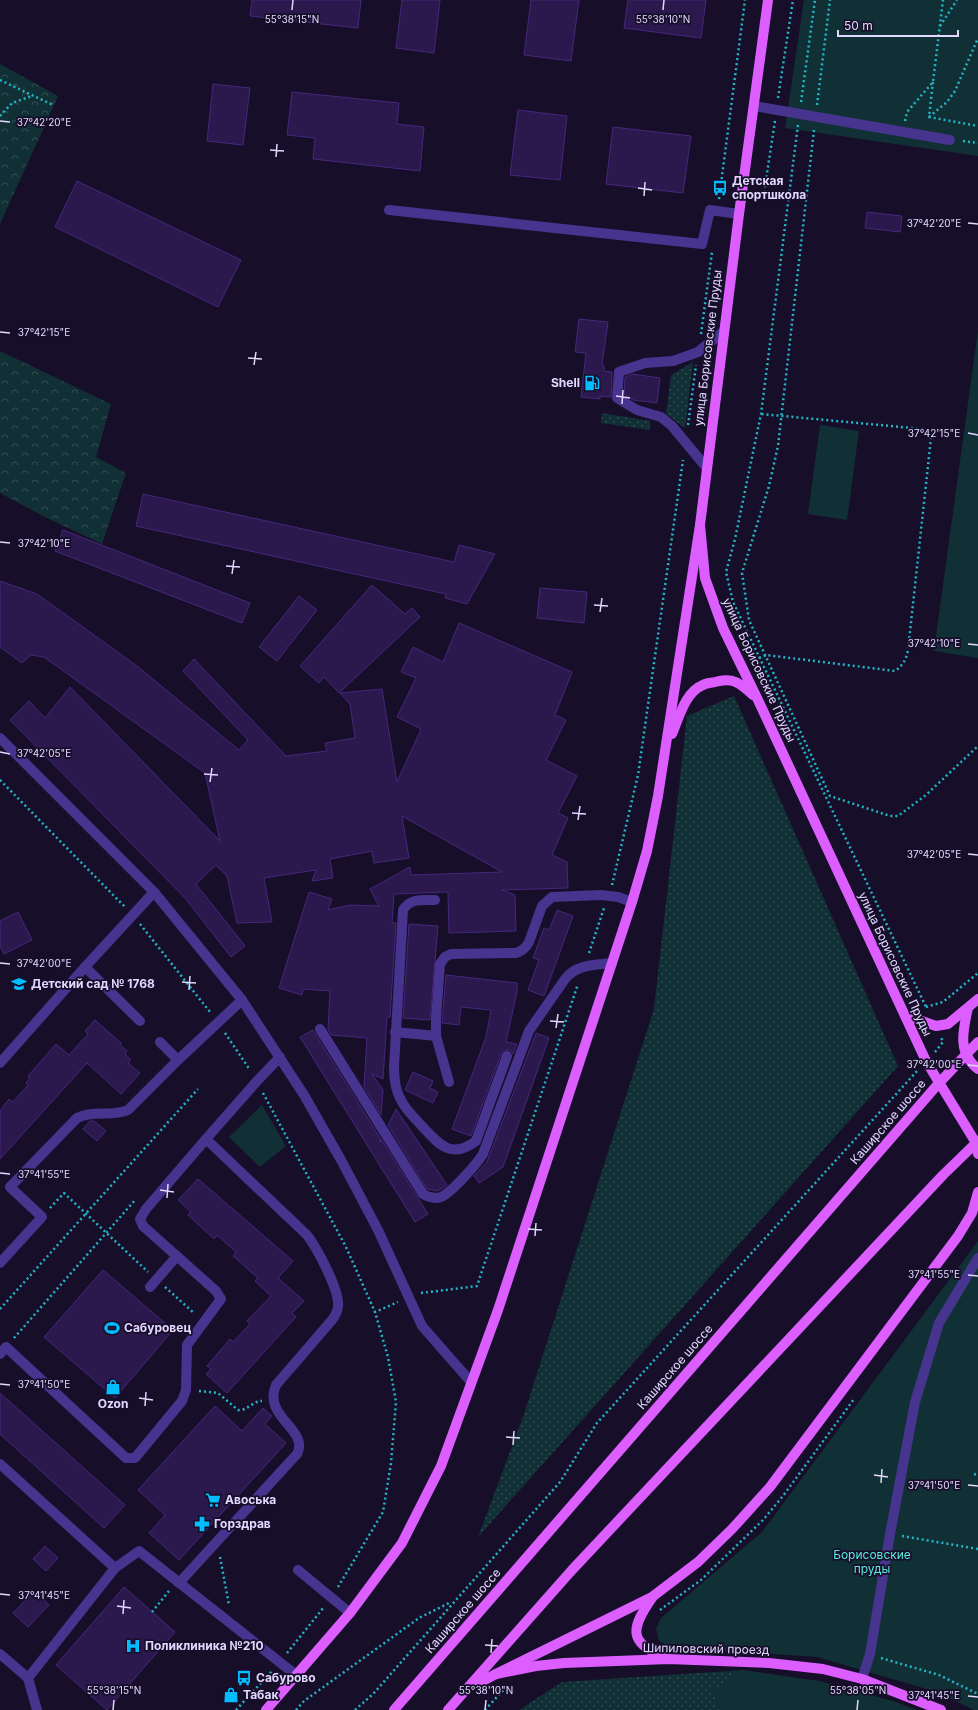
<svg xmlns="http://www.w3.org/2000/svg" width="978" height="1710" font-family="Inter,sans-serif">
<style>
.grass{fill:url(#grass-dots)}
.forest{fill:url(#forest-crowns)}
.park{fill:#103035}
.building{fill:#2b184d;stroke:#46277c}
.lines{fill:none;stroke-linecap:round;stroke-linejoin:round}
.path{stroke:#23b6c7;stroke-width:2.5;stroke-dasharray:2 3;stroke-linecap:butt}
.minor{stroke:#46348e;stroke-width:10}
.major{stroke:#dd5eff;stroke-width:10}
.ticks{fill:none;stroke:#e2d7ff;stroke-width:1.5}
.labels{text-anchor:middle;stroke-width:3.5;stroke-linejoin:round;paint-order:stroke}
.poi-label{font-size:12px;font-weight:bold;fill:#e2d7ff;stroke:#170e2a;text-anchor:start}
.street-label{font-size:12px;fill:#e2d7ff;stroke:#170e2a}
.park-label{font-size:12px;fill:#56ecdf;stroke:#170e2a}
.ticks-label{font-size:10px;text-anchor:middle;fill:#e2d7ff;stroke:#170e2a;stroke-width:3.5;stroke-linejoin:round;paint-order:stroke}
</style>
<defs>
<pattern id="grass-dots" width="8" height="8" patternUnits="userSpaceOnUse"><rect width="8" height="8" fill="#103035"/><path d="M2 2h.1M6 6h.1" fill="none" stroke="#324d53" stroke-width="1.8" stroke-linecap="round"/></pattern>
<pattern id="forest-crowns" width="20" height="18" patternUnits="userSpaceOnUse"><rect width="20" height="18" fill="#103035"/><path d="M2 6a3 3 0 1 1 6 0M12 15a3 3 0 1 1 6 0" fill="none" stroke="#324d53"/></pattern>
</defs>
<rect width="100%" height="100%" fill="#170e2a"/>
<!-- grass -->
<g class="grass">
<polygon points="693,362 685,428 666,414 671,375"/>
<polygon points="602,413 650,421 650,430 601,423"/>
<polygon points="734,696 898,1066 478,1537 523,1417 654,1009 687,716"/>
<polygon points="744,1670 712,1691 721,1710 519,1710 562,1682"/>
</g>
<!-- forest -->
<g class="forest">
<polygon points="0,64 58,96 0,224"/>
<polygon points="0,351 111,404 96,457 126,473 102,544 45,517 0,493"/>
</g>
<!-- park -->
<g class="park">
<polygon points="804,0 978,0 978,156 785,128"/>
<polygon points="978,330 978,658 934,651"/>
<polygon points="820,425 859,431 847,520 808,514"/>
<polygon points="262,1105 286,1146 260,1167 229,1137"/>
<polygon points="978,1241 978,1710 974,1710 937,1692 817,1657 670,1647 659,1641 656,1629 661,1618 762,1532"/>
<polygon points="744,1670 819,1681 893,1701 917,1710 721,1710 712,1691"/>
</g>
<!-- building -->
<g class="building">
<polygon points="252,0 361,0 358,28 250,16"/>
<polygon points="402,0 440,0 434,53 396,48"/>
<polygon points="531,0 579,0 571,61 524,55"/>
<polygon points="628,0 706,0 701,38 624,28"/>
<polygon points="213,84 250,88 243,145 207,141"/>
<polygon points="292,92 399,103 397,124 424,127 420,171 313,159 315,138 287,135"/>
<polygon points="518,110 567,116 560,180 510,175"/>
<polygon points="613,127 691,136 683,193 606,184"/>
<polygon points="77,181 241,260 218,307 55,227"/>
<polygon points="867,212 902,216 900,232 865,228"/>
<polygon points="579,319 608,322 602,365 604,366 604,371 612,372 611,397 600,396 600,399 581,397 586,353 575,352"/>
<polygon points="633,374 660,378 657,403 633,400 624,394 625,377"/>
<polygon points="143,494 454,562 459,545 495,554 467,604 445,598 446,594 136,526"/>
<polygon points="63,530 250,603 242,623 55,551"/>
<polygon points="0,581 37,594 137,666 239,750 248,740 183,671 194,659 286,756 327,751 325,743 355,738 350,704 340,693 382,689 397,782 421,729 397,717 416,678 401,672 413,647 443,662 459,623 572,672 555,715 566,720 546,760 577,776 558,813 568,818 552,855 567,862 568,888 502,890 515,895 516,931 449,933 448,892 394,894 392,923 396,923 390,1017 387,1017 383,1079 372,1074 383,1090 381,1115 364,1087 367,1038 331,1035 328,1029 330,991 303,989 302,995 279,988 309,892 332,899 328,910 350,905 379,906 370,889 410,867 411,875 502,872 402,816 409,858 374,863 372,851 330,859 333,878 312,881 316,870 264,878 272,922 237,923 227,876 216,865 196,884 245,946 231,957 185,898 10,720 29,701 45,718 70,687 220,841 205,773 44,657 31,655 22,663 0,647"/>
<polygon points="372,585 405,614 412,608 420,617 339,693 324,677 319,683 300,666"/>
<polygon points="540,588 587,592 584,623 537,618"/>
<polygon points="299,596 317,610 277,661 259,647"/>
<polygon points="557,910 573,916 544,996 528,990 539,960 533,958 544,928 549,930"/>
<polygon points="18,912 32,940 4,954 0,946 0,921"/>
<polygon points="409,924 438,926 430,1020 403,1018"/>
<polygon points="446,975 517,983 517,992 506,1042 517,1044 513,1054 510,1050 506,1050 501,1054 471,1136 452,1129 486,1037 491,1010 461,1007 459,1025 442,1023"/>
<polygon points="95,1020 121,1043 120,1045 127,1051 125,1054 131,1060 128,1063 140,1073 121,1094 87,1063 0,1159 0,1111 9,1099 13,1102 28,1085 26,1083 30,1078 28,1076 56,1044 69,1055 88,1034 85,1031"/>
<polygon points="313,1030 380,1138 380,1142 381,1139 428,1214 415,1222 300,1037"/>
<polygon points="536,1033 549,1038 503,1167 479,1183 474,1176 487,1162"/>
<polygon points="413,1072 433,1081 430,1088 438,1092 433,1103 405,1090"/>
<polygon points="396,1109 447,1185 438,1191 427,1189 388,1125"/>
<polygon points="90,1121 94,1121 106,1131 97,1141 83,1129"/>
<polygon points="198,1179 293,1261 278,1278 304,1301 292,1313 296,1317 227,1393 206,1374 211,1369 207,1366 230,1339 233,1342 250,1324 247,1321 271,1296 255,1281 258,1278 233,1256 236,1252 217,1235 214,1239 188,1215 191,1212 178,1200"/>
<polygon points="103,1270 173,1330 115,1398 44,1337"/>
<polygon points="0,1393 125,1505 104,1528 0,1434"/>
<polygon points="215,1406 242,1431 263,1408 272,1416 265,1424 286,1443 179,1560 149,1533 165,1515 138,1490"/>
<polygon points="45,1546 58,1558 46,1571 33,1559"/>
<polygon points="124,1587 175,1632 107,1710 56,1665"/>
<polygon points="34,1591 49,1605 28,1627 13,1613"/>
</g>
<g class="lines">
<!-- path -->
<g class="path">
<polyline points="940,26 957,0"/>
<polyline points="0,80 53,105"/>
<polyline points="933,82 929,117 978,126"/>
<polyline points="778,98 793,0"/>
<polyline points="801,102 815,0"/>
<polyline points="817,105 830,0"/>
<polyline points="0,116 12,103 32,96"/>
<polyline points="929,117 947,102 955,91 978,38"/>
<polyline points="775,121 764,193 790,197"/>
<polyline points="905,121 907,112 933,82 943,0"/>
<polyline points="798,125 761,414 735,539 726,572 733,602 927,1009"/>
<polyline points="814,130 778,446 769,486 742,573 749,620 830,796 890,816 898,816 926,795 978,746"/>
<polyline points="963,141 978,143"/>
<polyline points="719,199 745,0"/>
<polyline points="701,334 712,252"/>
<polyline points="688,425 696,365"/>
<path d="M759,658L766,655L895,671C903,665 906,660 908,650L931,438L929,431L923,429L761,414"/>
<polyline points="0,780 125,907"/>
<polyline points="612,885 638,775 683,460"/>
<polyline points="140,924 210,1012"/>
<polyline points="589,953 604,908"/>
<polyline points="926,1007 943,1002 978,973"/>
<polyline points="225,1033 250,1070"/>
<polyline points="935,1052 943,1042 941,1037"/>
<polyline points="263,1093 346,1247 375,1312"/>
<polyline points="50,1208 64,1193 148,1272"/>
<polyline points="165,1287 194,1313"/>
<polyline points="421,1293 477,1286 578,984"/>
<polyline points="0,1309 198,1089"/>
<polyline points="14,1338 136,1199"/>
<path d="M199,1391L218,1393L238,1410C248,1411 252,1401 262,1401"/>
<polyline points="974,1474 978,1475"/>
<polyline points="902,1536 978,1549"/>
<polyline points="220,1557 229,1605"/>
<polyline points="338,1587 383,1512 391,1463 396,1402 388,1357 375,1312 398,1302"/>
<polyline points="660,1610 701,1580 763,1520 783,1496 854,1399"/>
<polyline points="152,1612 169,1591"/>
<polyline points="287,1653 324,1607"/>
<polyline points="881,1658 939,1675 978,1694"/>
<polyline points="236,1710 272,1671"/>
<polyline points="296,1710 304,1701 419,1618 451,1602"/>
<polyline points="355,1710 373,1694 560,1482 597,1423 918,1070"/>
<polyline points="485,1710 507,1686"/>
</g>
<!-- minor -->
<g class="minor">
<polyline points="754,106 950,140"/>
<polyline points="389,210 702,244 710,210 739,214"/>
<polyline points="706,467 672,426 661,417 637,410 617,398 619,372 645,363 673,361 698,352 724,331"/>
<polyline points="0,738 154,892 242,1000 304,1095 341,1160 378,1230 422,1326 471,1382"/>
<path d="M435,900C422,900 410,898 403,910L394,1067C394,1079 395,1090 401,1100C405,1109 413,1116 420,1124C437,1142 450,1161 476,1141L507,1056"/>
<polyline points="85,967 140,1021"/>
<path d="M320,1029L423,1194C428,1197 435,1199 441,1197C452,1192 476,1165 483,1154L529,1031L565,979C577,964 595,965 612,963"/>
<polyline points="395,1032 436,1036"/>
<polyline points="160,1042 178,1060"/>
<polyline points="0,1063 85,967 154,892"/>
<path d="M449,1082L436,1036V1018L440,964L445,957L451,954L516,953C522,951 526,948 529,942L542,906L552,897L601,895L618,897L632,902"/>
<polyline points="206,1139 257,1081 280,1057"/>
<path d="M0,1263L42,1217L10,1187L77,1118C93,1110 112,1117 128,1110L178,1060L242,1000"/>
<polyline points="150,1287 177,1256"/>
<path d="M0,1354L6,1347L126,1458H135L182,1401L186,1390L187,1345L221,1299L216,1291L143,1226L140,1219L146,1209L206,1139L307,1235C317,1248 340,1291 338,1306C338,1312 335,1316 332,1320L276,1385C262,1417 310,1430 297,1454L179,1583"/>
<polyline points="0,1464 115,1568 139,1551 296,1675"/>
<polyline points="298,1570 350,1613"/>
<polyline points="0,1654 28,1678 115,1568"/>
<polyline points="28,1678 37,1710"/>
<polyline points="862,1679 870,1654 890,1534 915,1402 939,1323 978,1258"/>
</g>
<!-- major -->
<g class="major">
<polyline points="768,0 739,214 700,525 705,578 723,628 758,700 926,1061 976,1143 978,1154"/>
<path d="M672,734C679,718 685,692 703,685C706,683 711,683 715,682C733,677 740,683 753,695"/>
<path d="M968,1008C963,1030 957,1053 978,1069"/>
<polyline points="905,1015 936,1026 948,1024 978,999"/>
<path d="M652,1598C631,1628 627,1643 666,1658"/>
<polyline points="496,1674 652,1597 698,1562 732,1529 770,1487 958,1236 972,1213 978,1192"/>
<polyline points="473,1686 496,1674 536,1666 564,1663 669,1659 769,1663 823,1669 862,1679 941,1710"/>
<polyline points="266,1710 350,1613 402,1543 441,1466 498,1310 632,902 647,851 658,796 700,525"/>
<polyline points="394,1710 939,1083 978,1042"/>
<polyline points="448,1710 572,1570 943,1175 978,1141"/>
</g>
</g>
<!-- ticks -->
<path class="ticks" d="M292,10L293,0M663,10L664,0M0,121L10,122M270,150L284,151M276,157L277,144M638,188L652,190M644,196L645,182M968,223L978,224M0,332L10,333M248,358L262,359M254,365L256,352M616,396L630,398M622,404L623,390M968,433L978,435M0,542L10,543M226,566L240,567M232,574L234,560M594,605L608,606M600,612L602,598M968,644L978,645M0,752L10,754M204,774L218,775M210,782L212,768M572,813L586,814M578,820L580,806M968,854L978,855M0,963L10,964M182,982L196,983M189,990L190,976M550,1021L564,1022M556,1028L558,1014M968,1065L978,1066M0,1173L10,1174M160,1190L174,1192M167,1198L168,1184M528,1229L542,1230M535,1236L536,1223M968,1275L978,1276M0,1384L10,1385M139,1398L153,1400M145,1406L146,1392M506,1437L520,1438M513,1445L514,1431M874,1475L888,1477M881,1483L882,1469M968,1485L978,1486M0,1594L10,1595M117,1606L131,1608M123,1614L124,1600M485,1645L498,1646M491,1653L492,1639M968,1696L978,1697M113,1710L114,1700M485,1710L486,1700M857,1710L858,1700"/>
<!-- icons -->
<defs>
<g id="bus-bare" transform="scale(1.2)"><path d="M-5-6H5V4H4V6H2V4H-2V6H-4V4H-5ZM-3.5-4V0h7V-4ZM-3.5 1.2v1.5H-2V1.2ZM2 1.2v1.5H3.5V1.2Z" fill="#03bdff" stroke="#170e2a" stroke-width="2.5" paint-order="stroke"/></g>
<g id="fuel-bare" transform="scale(1.2)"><path d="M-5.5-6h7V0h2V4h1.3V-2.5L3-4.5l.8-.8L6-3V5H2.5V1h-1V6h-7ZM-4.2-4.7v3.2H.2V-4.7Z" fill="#03bdff" stroke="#170e2a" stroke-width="2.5" paint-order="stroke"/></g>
<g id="school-bare" transform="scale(1.2)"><path d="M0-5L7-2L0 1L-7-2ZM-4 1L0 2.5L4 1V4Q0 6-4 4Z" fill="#03bdff" stroke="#170e2a" stroke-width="2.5" paint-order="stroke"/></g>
<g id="stadium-bare" transform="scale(1.2)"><path d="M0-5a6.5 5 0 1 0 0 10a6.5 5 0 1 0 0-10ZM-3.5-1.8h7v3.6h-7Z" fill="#03bdff" stroke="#170e2a" stroke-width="2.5" paint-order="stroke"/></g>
<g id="shop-bare" transform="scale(1.2)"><path d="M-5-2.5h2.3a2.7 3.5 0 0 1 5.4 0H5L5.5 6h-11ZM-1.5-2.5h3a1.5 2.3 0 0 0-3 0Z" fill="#03bdff" stroke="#170e2a" stroke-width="2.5" paint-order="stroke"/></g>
<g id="supermarket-bare" transform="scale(1.2)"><path d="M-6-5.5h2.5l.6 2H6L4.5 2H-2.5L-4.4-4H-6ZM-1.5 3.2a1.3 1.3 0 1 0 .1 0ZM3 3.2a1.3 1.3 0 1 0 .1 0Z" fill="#03bdff" stroke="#170e2a" stroke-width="2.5" paint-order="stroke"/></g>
<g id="pharmacy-bare" transform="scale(1.2)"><path d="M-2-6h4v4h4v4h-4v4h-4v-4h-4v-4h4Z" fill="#03bdff" stroke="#170e2a" stroke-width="2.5" paint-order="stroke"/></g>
<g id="hospital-bare" transform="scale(1.2)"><path d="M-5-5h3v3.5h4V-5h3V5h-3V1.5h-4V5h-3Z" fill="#03bdff" stroke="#170e2a" stroke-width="2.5" paint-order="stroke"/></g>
</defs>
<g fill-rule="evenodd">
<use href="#bus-bare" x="720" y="188"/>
<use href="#fuel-bare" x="592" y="383"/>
<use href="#school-bare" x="19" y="984"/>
<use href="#stadium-bare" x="112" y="1328"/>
<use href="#shop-bare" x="113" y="1387"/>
<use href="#supermarket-bare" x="213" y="1500"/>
<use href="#pharmacy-bare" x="202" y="1524"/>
<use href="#hospital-bare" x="133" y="1646"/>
<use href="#bus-bare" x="244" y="1678"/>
<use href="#shop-bare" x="231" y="1695"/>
</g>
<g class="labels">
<!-- poi labels -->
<g class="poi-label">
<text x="732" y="185">Детская<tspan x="732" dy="14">спортшкола</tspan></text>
<text x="580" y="387" text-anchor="end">Shell</text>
<text x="31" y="988">Детский сад № 1768</text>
<text x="124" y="1332">Сабуровец</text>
<text x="113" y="1408" text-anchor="middle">Ozon</text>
<text x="225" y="1504">Авоська</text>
<text x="214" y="1528">Горздрав</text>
<text x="145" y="1650">Поликлиника №210</text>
<text x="256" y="1682">Сабурово</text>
<text x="243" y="1699">Табак</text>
</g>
<!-- street labels -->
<g class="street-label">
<text transform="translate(708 348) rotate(-83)" y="4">улица Борисовские Пруды</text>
<text transform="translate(759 670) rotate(65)" y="4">улица Борисовские Пруды</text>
<text transform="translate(895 964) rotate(65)" y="4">улица Борисовские Пруды</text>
<text transform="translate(888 1122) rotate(-49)" y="4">Каширское шоссе</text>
<text transform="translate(675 1367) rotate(-49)" y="4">Каширское шоссе</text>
<text transform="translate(463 1611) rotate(-49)" y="4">Каширское шоссе</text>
<text transform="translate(706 1649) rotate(1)" y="4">Шипиловский проезд</text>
</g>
<!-- park labels -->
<g class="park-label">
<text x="872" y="1559">Борисовские<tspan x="872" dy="14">пруды</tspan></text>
</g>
</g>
<g class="ticks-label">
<text x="292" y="23">55°38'15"N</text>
<text x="663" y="23">55°38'10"N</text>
<text x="44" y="126">37°42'20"E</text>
<text x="934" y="227">37°42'20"E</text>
<text x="44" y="336">37°42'15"E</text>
<text x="934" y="437">37°42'15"E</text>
<text x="44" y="547">37°42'10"E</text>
<text x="934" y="647">37°42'10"E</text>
<text x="44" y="757">37°42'05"E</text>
<text x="934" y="858">37°42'05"E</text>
<text x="44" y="967">37°42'00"E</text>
<text x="934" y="1068">37°42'00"E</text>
<text x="44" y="1178">37°41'55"E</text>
<text x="934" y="1278">37°41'55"E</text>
<text x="44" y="1388">37°41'50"E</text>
<text x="934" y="1489">37°41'50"E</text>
<text x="44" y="1599">37°41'45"E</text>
<text x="114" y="1694">55°38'15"N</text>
<text x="486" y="1694">55°38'10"N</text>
<text x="858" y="1694">55°38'05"N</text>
<text x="934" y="1699">37°41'45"E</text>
</g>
<!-- scale -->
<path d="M838 30v6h120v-6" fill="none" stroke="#e2d7ff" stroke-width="2"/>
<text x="844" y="30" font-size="12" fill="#e2d7ff" stroke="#170e2a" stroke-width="3" paint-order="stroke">50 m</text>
</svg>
